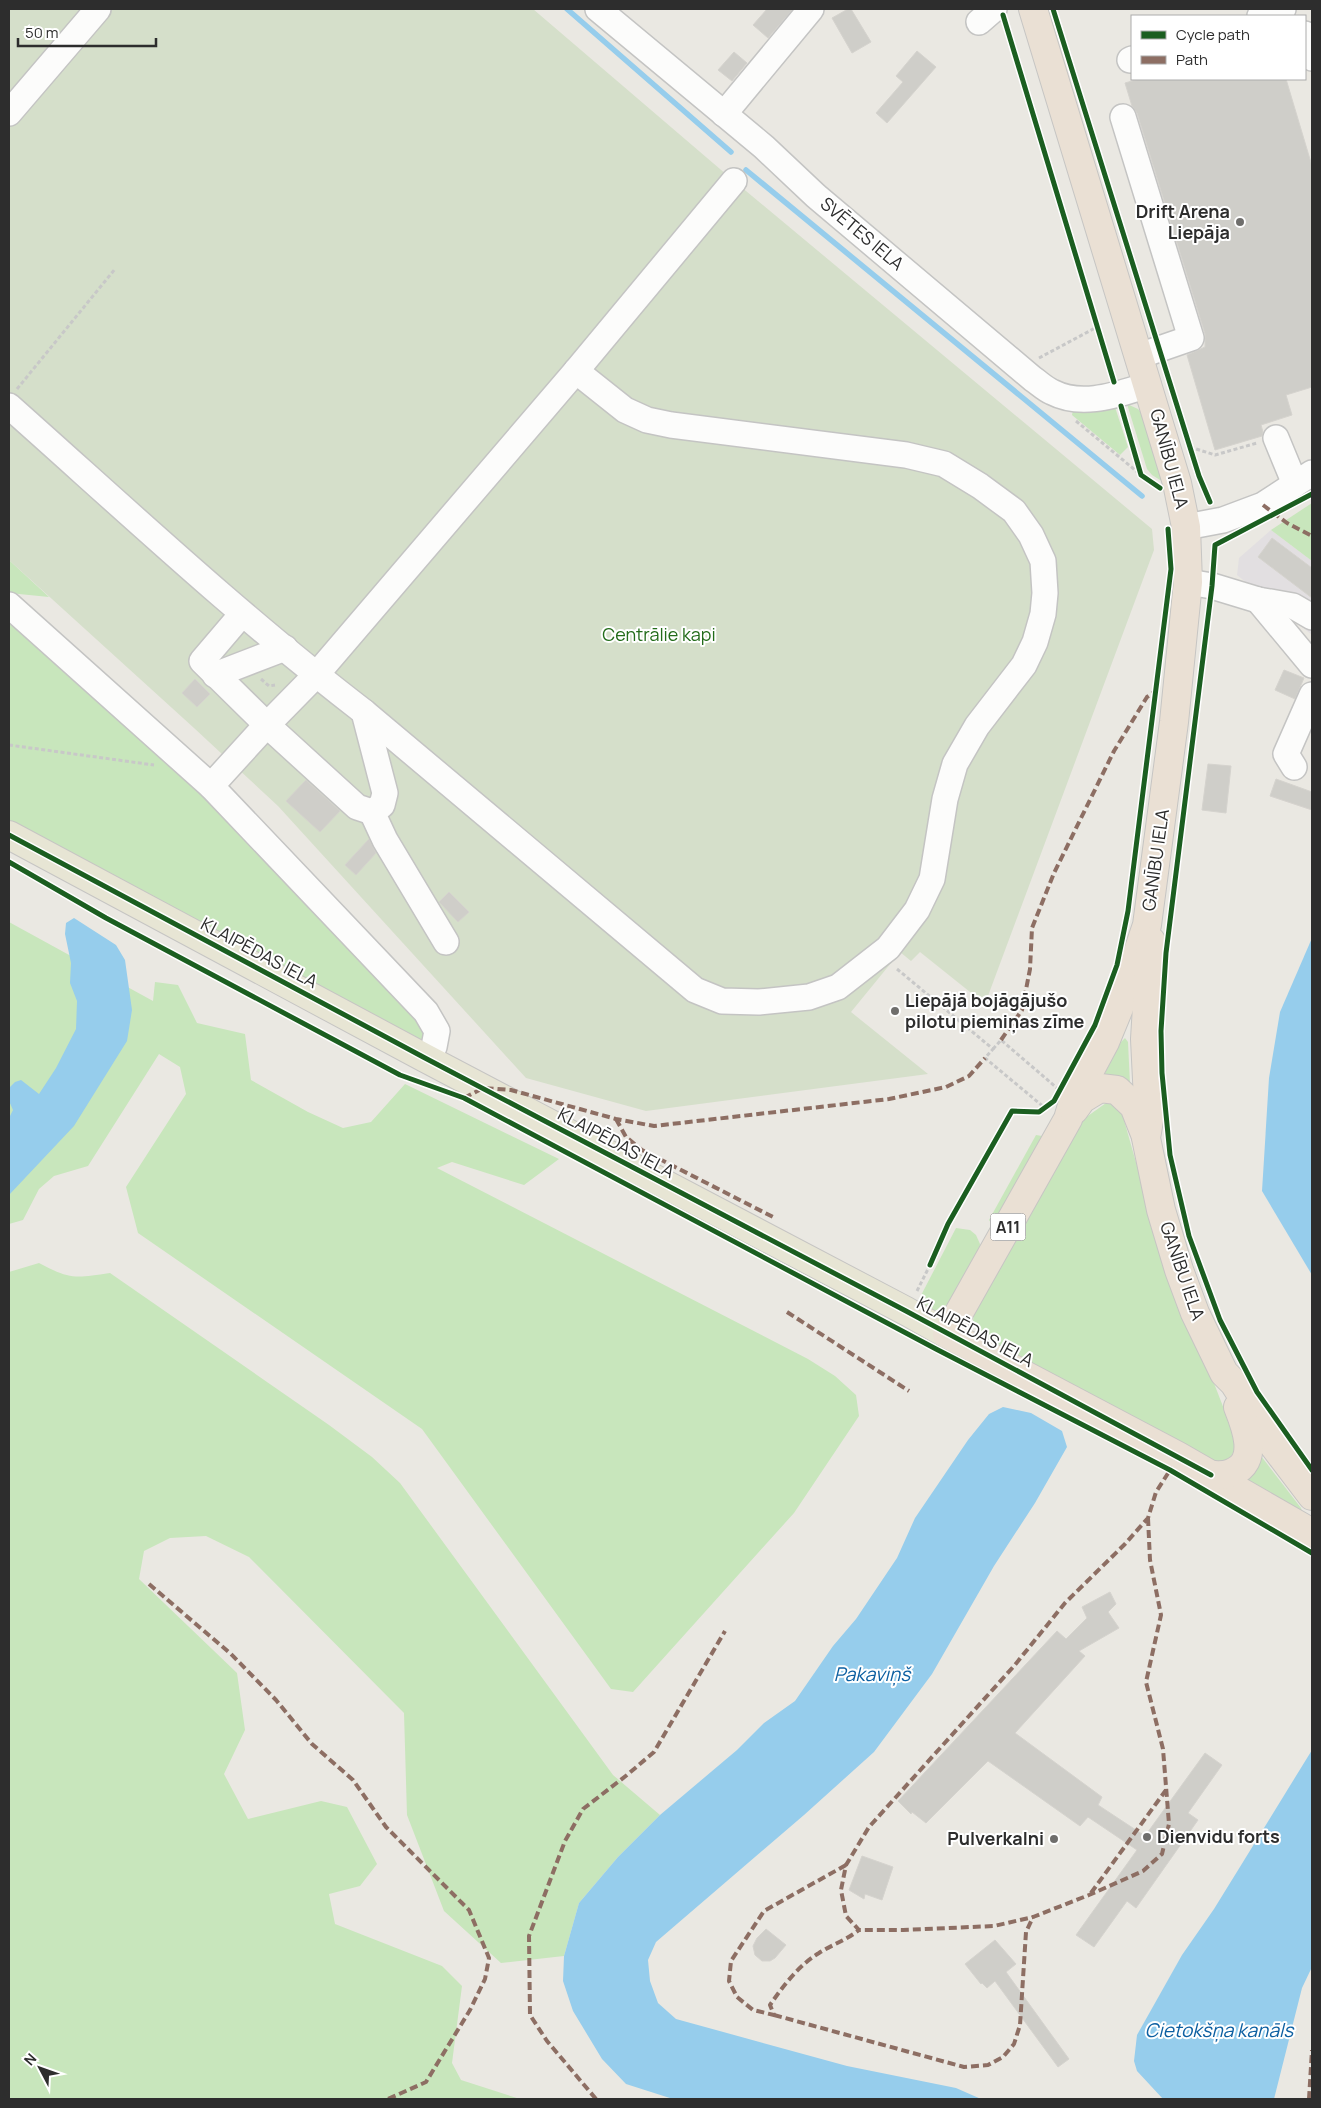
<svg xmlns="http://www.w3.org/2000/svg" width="1321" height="2108" font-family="Manrope,sans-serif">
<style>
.industrial{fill:#e2dfe1}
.green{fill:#c8e6bc}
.cemetery{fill:#d5dfca}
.water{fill:#96cdec}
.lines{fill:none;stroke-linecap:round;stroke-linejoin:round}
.stream{stroke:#96cdec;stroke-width:5.5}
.building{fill:#cfcec9;stroke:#d5d3ce}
.minor-casing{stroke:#c4c4c3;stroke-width:28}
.major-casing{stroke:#c6c5c3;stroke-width:30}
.highway-casing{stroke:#c6c5c3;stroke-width:30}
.path{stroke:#c8c8c8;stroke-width:3;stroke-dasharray:4 2.5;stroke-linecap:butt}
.minor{stroke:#fcfcfb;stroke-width:25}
.major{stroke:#e7e5d4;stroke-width:28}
.highway{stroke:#eae0d4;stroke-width:28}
.quiet{stroke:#8d6e63;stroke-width:4;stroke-dasharray:8 4;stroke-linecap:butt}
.cycleway-casing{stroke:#fff;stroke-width:8}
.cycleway{stroke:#1b5e20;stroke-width:5}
.poi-dot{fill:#6f6e6c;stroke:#fff;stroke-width:2}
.labels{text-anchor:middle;stroke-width:4;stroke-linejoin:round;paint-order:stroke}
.shield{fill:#fff;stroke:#6c6c6c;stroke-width:1}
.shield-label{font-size:16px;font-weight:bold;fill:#2d2d2d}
.poi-label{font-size:18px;font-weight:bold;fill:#2d2d2d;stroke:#fff;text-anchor:end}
.street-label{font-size:18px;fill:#2d2d2d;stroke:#fff}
.park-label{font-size:18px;fill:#236c1a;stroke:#fff}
.water-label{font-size:19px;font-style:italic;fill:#0c5fa1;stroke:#fff}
</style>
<rect width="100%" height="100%" fill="#eae8e2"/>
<!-- industrial -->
<polygon class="industrial" points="1271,530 1312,561 1312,635 1237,575 1239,558"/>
<!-- green -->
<g class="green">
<polygon points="1127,404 1138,409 1143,414 1165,483 1152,475 1147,469"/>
<polygon points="1074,405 1115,407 1128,447 1120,455 1072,415"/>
<polygon points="1312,503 1312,561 1271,530"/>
<polygon points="9,560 49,597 9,593"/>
<polygon points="9,613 161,746 423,1019 425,1036 419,1041 410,1039 200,921 9,822"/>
<polygon points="9,922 153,1001 155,982 178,985 197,1023 245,1034 251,1080 308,1112 343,1128 371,1122 405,1084 559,1159 524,1185 452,1162 437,1168 808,1359 835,1376 856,1395 859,1416 794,1513 633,1692 611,1689 422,1429 138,1233 126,1187 186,1094 180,1067 159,1054 88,1166 54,1176 39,1189 23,1220 9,1224"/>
<polygon points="1125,1038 1128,1042 1130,1084 1101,1081 1121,1042"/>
<path d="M1106,1103H1113L1122,1113L1156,1233L1234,1435C1238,1451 1232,1460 1216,1463L981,1338L973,1321L974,1310L1078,1123Z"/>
<polygon points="1036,1135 1042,1136 1044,1139 993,1226 989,1220"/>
<polygon points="956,1228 970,1230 976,1235 980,1244 979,1256 954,1300 938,1310 929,1311 916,1305"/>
<path d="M39,1263C71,1280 75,1278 110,1273L329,1425L372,1457L400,1483L613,1775L660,1815L618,1857L579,1903L564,1956L501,1963L444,1911L407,1815L404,1713L249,1557L206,1536L170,1538L144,1551L139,1579L237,1673L245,1730L224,1774L248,1819L321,1801L347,1807L377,1864L360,1886L329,1894L335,1924L442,1966L462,1986L452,2063L461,2080L520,2099H9V1272Z"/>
<polygon points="1258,1452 1301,1508 1302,1511 1237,1476"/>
</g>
<!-- cemetery -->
<polygon class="cemetery" points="9,9 533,9 734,181 1152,529 1154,550 985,1004 920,952 911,961 900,952 851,1012 928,1074 646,1111 526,1078 278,806 194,728 9,560"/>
<!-- water -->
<g class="water">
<polygon points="74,918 116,945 125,960 132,1010 127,1041 74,1126 9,1195 9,1118 13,1110 9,1101 9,1088 15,1082 21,1080 39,1094 56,1068 76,1029 77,1001 70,983 71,963 65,934 66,923"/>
<polygon points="1312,938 1312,1275 1262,1191 1269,1078 1280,1012"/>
<polygon points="1003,1407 1031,1413 1062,1431 1067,1447 1035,1503 994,1566 932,1674 874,1752 804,1815 656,1942 648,1960 650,1981 658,2003 676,2019 847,2066 956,2088 981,2099 673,2099 626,2084 602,2059 573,2011 563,1981 564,1956 579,1903 618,1857 660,1815 737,1750 764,1723 795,1701 833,1646 856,1619 897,1558 915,1518 968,1440 989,1414"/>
<polygon points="1312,1750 1312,1967 1302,1988 1274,2099 1163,2099 1137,2071 1134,2061 1137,2035 1182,1955 1214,1909"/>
</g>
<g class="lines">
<!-- stream -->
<g class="stream">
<polyline points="567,9 731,152"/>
<polyline points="746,170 1142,496"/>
</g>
</g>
<!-- building -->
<g class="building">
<polygon points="767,9 793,9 768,38 753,25"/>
<polygon points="848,9 851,9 871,42 852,53 832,18"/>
<polygon points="917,51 936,67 887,123 876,113 903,82 896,76"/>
<polygon points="734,52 747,63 732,81 718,70"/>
<polygon points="1139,79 1286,79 1312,166 1312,387 1286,395 1292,415 1261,425 1263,432 1262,436 1215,450 1187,355 1205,347 1205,334 1137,113 1132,106 1125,83"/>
<polygon points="1272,538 1312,568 1312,598 1258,557"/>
<polygon points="1284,670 1304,678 1295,699 1275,690"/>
<polygon points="195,679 210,694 197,707 182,693"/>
<polygon points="1208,764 1231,766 1226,813 1202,810"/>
<polygon points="1276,779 1312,792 1312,810 1270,796"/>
<polygon points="306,780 340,811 320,832 286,801"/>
<polygon points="369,839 376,853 356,875 345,865"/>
<polygon points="449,892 469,912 458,922 439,902"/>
<polygon points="1110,1592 1116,1604 1108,1612 1119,1628 1079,1651 1085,1656 1015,1733 1102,1797 1098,1805 1145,1836 1205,1753 1222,1765 1188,1813 1198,1820 1136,1908 1127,1901 1094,1947 1076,1935 1137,1850 1088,1817 1080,1826 988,1761 926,1823 912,1812 911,1814 898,1801 1057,1631 1066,1639 1087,1618 1082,1607"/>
<polygon points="862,1856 893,1867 882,1900 865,1894 864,1899 849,1890"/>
<polygon points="766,1929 786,1945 775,1958 770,1961 762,1961 755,1955 753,1946 757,1938"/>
<polygon points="995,1940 1016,1964 1006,1972 1069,2059 1058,2067 995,1981 987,1988 982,1983 981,1984 965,1964"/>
</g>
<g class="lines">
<!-- minor casing -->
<g class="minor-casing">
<g id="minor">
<path d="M598,9L764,147L816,196L1033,379C1039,383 1045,389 1052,392C1083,408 1118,394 1148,385"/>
<polyline points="1260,16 1283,9"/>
<polyline points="979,22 994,9"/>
<polyline points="1305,34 1312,58"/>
<polyline points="1130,60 1132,59"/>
<polyline points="9,113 98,9"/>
<polyline points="724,114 811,9"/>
<polyline points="1123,117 1191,338 1139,356"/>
<path d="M9,406C126,510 240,617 364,712L695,990L722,1001L759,1002L809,997L838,987L888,948L917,910L932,879L945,799L955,764L977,726L1024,665L1035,642L1043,614L1045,593L1043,561L1031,535L1014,511L980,486L944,464L906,455L671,425L647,420L625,410L576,371"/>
<polyline points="1276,438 1295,484"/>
<polyline points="1186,527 1223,520 1263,505 1312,473"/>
<polyline points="1188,582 1212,586 1258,600 1293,606 1312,617"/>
<polyline points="1258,600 1312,665"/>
<polyline points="9,605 211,786 426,1012 437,1031 434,1047 425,1058"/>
<polyline points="242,614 202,661 267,725 357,807 372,812 382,805 385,793 364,712"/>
<polyline points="215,675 285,648"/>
<polyline points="1294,767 1286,754 1312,695"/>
<polyline points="211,786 262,730 316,675 576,371 734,181"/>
<polyline points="372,812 385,840 446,942"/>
</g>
</g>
<!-- major casing -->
<g class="major-casing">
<polyline id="major" points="9,835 425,1058 906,1311 947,1334"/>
</g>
<!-- highway casing -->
<g class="highway-casing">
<g id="highway">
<polyline points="1033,9 1177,483 1186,527 1188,582 1174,722 1147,925 1119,1008 1105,1042 1073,1102 1068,1119 947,1334 1178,1456 1312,1533"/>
<polyline points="1151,941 1145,1039 1149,1120 1146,1138 1161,1210 1179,1270 1195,1313 1224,1373 1234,1383 1274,1446 1312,1496"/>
<polyline points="1074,1110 1082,1099 1100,1088 1117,1090 1134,1106 1145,1134"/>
<path d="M1211,1475C1217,1475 1225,1476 1231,1473C1260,1462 1246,1427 1238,1407"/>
</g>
</g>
<!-- path -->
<g class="path">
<polyline points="1039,358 1097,327"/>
<polyline points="17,389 115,269"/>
<polyline points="1076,421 1141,475"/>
<polyline points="1190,447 1215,455 1257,443"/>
<polyline points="261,679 269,686 275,685"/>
<polyline points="9,745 154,765"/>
<polyline points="897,969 993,1049 985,1058 1045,1108"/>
<polyline points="993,1049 1001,1040 1057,1088"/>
<polyline points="917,1291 930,1265"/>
</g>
<!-- minor -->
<use href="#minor" class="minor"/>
<!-- major -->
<use href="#major" class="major"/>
<!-- highway -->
<use href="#highway" class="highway"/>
<!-- quiet -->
<g class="quiet">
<polyline points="1263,505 1287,523 1312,536"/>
<polyline points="1001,1040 1022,1010 1030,969 1032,928 1054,873 1114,751 1147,697 1157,690"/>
<polyline points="464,1098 483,1088 511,1090 616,1119 654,1126 889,1099 946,1087 969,1076 985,1058"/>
<polyline points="616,1119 626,1137 642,1150 775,1218"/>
<polyline points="787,1312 909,1391"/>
<polyline points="1148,1518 1150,1560 1161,1615 1146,1682 1163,1749 1169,1824 1162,1854 1143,1871 1089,1895 1033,1917 994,1926 903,1930 859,1930 846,1916 841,1890 846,1865 869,1827 1014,1666 1065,1603 1125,1544 1148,1518 1156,1492 1172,1467"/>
<polyline points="149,1584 231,1654 276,1700 312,1744 353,1780 386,1827 469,1910 489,1958 485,1979 470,2010 426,2082 388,2099"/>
<path d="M846,1865L764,1911L731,1961L729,1981L737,1997L753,2010L774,2015L770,2005C783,1986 799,1965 819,1953C833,1944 845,1941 859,1930"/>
<polyline points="1091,1893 1166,1790"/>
<polyline points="774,2015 964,2067 988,2065 1003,2057 1014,2044 1020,2025 1026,1932 1033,1917"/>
<polyline points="596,2099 547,2041 530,2015 529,1936 565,1841 583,1809 627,1775 654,1752 725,1631"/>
<polyline points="1309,2099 1312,2050"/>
</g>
<!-- cycleway casing -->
<g class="cycleway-casing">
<g id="cycleway">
<polyline points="1053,9 1199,476 1210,502"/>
<polyline points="1003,15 1114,382"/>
<polyline points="1121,406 1141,475 1160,488"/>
<polyline points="1312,494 1215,545 1212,586 1166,953 1161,1031 1162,1073 1170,1155 1189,1236 1220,1320 1257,1392 1312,1470"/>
<polyline points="9,835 425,1058 906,1311 1211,1475"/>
<polyline points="9,862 106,918 400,1075 464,1098 936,1349 1170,1470 1312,1553"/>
<polyline points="930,1265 948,1224 1012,1111 1039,1112 1054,1101 1095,1025 1117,965 1128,911 1171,569 1168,529"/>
</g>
</g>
<!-- cycleway -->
<use href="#cycleway" class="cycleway"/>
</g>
<!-- markers -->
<g class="poi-dot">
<circle cx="1240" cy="222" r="5"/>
<circle cx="895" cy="1011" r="5"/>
<circle cx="1147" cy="1837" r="5"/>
<circle cx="1054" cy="1839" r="5"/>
</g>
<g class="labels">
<!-- shield labels -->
<rect class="shield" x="990.5" y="1213.5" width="35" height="27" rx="4"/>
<g class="shield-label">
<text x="1008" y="1233">A11</text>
</g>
<!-- poi labels -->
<g class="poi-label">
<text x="1230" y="218">Drift Arena<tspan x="1230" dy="21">Liepāja</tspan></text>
<text x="905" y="1007" text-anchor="start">Liepājā bojāgājušo<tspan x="905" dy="21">pilotu piemiņas zīme</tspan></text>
<text x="1157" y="1843" text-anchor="start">Dienvidu forts</text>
<text x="1044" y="1845">Pulverkalni</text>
</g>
<!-- street labels -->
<g class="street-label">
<text transform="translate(862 234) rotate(40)" y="6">SVĒTES IELA</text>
<text transform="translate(1169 459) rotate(75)" y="6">GANĪBU IELA</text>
<text transform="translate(1156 860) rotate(-82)" y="6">GANĪBU IELA</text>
<text transform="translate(259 953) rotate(28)" y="6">KLAIPĒDAS IELA</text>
<text transform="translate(616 1143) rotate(28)" y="6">KLAIPĒDAS IELA</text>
<text transform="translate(1182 1271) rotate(71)" y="6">GANĪBU IELA</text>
<text transform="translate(975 1332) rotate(28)" y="6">KLAIPĒDAS IELA</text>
</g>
<!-- park labels -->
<g class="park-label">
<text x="659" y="641">Centrālie kapi</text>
</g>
<!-- water labels -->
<g class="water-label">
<text x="872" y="1681">Pakaviņš</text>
<text x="1219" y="2037">Cietokšņa kanāls</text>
</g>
</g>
<!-- border -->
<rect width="1321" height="2108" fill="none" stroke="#2d2d2d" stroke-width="20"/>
<!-- legend -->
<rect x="1131" y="15" width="175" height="65" fill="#ffffff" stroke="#ababab"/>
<rect x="1141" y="31" width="25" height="8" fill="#1b5e20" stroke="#ababab"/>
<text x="1176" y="40" font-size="15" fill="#2d2d2d">Cycle path</text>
<rect x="1141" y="56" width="25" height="8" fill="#8d6e63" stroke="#ababab"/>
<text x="1176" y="65" font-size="15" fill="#2d2d2d">Path</text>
<!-- north arrow -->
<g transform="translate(40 2068) rotate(311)" stroke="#ffffff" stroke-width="4" paint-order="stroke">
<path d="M0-4L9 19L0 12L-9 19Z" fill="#2d2d2d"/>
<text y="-8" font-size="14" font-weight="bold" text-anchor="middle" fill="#2d2d2d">N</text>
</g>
<!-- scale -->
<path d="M18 38v8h138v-8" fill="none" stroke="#2d2d2d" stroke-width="2.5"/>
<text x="25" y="38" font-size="15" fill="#2d2d2d" stroke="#ffffff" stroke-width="4" paint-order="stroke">50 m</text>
</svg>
